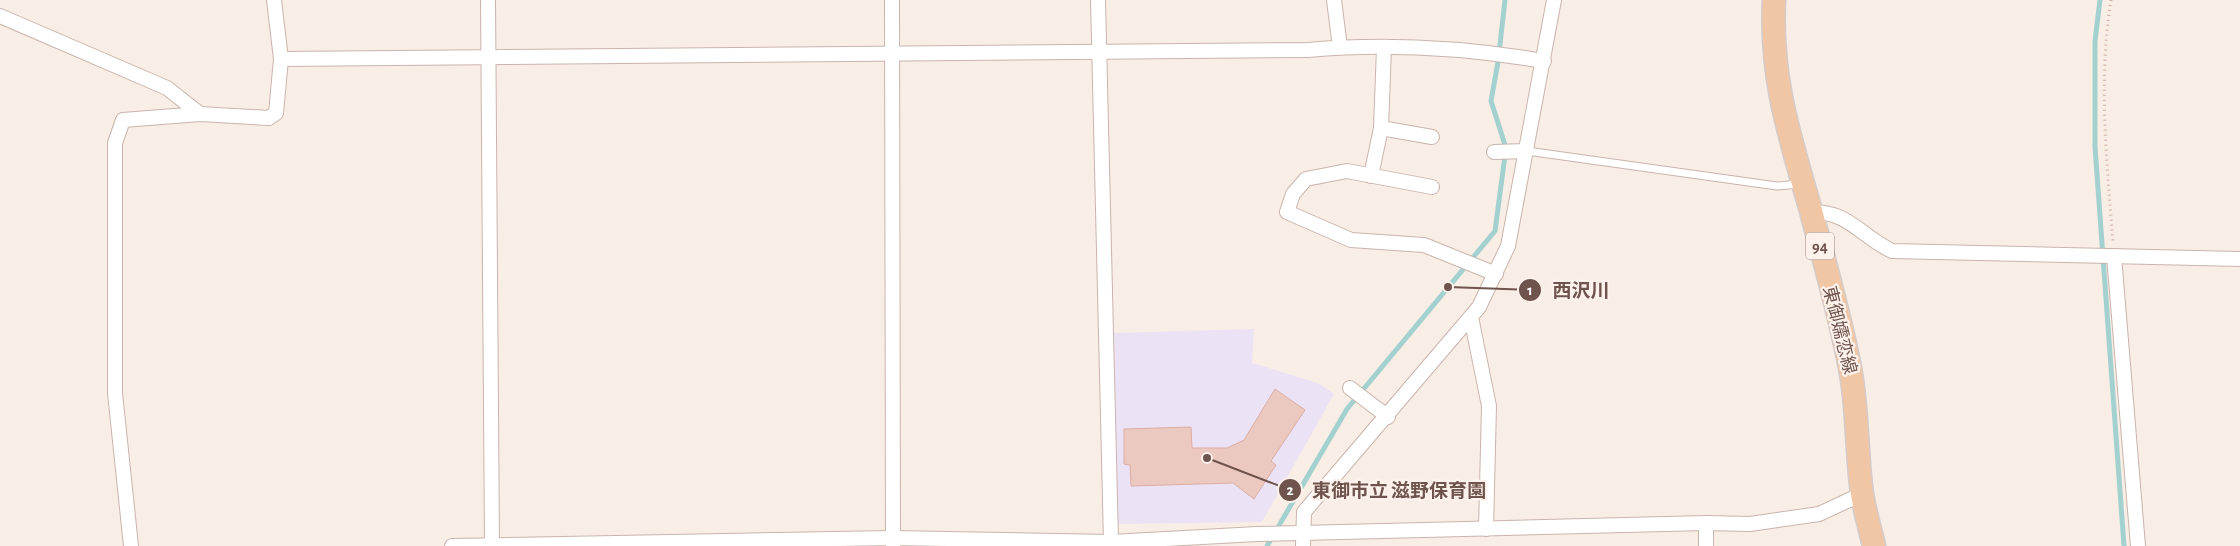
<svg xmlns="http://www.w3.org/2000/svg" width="2240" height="546" font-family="'Alegreya Sans','Noto Sans JP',sans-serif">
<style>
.education{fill:#ebe2f6}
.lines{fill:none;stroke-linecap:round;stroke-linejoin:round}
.stream{stroke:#a3d1d0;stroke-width:5}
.building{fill:#ecc9c0;stroke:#dcada2}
.service-casing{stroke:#c9b4ac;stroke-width:9}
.minor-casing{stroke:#c9b4ac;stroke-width:16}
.primary-casing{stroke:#d4cbca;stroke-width:25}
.path{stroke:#d0aca3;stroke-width:3;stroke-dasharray:1 4;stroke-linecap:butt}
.service{stroke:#fff;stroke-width:7}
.minor{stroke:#fff;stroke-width:14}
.primary{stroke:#f1c6a4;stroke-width:22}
.labels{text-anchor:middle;stroke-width:4.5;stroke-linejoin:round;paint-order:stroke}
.shield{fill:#fdf2eb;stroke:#9a837c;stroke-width:1}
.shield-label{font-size:16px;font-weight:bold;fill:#6f534d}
.street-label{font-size:18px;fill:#6f534d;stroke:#fdf2eb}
.leader{fill:none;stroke:#6f534d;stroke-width:2}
.callout-dot{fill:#6f534d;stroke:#fdf2eb;stroke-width:2}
.mark-label{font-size:15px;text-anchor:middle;font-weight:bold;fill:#fff}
.callout-label{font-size:19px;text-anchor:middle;font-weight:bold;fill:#6f534d;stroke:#fdf2eb;stroke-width:4.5;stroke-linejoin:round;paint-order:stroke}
</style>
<rect width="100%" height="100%" fill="#f9eee5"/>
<!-- education -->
<polygon class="education" points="1254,329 1252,363 1318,383 1334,394 1262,522 1118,524 1114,333"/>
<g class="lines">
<!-- stream -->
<g class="stream">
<polyline points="2100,0 2095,41 2095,147 2124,546"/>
<polyline points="1267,546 1347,409 1495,231 1506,148 1491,101 1498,62 1505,0"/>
</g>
</g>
<!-- building -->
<polygon class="building" points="1275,389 1305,410 1271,461 1276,465 1254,499 1233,483 1131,486 1130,465 1124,464 1124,429 1191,427 1192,448 1227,448 1244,440"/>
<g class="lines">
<!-- service casing -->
<g class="service-casing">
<polyline id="service" points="1527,151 1777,186 1799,184"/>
</g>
<!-- minor casing -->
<g class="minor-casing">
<g id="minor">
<polyline points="488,0 492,546"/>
<polyline points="892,0 893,546"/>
<polyline points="1098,0 1111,542"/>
<polyline points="1334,0 1340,47"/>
<polyline points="0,16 167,88 200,114"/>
<path d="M281,59L1308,50C1386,43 1467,48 1544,61"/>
<polyline points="1381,128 1432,137"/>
<polyline points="1494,152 1527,151"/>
<polyline points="1371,176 1381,128 1384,48"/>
<polyline points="1432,187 1347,171 1306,179 1293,194 1287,212 1351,240 1424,245 1496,274"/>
<path d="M1811,212C1849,211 1860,236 1892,251L2240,259"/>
<polyline points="2114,256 2138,546"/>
<polyline points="1471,317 1489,406 1486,529"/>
<polyline points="1350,388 1388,417"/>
<polyline points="1706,523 1706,546"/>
<polyline points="131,546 115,393 115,143 123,120 200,114 269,118 276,113 281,59 274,0"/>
<polyline points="452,546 892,538 1111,542 1257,534 1706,523 1750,524 1819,514 1862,494"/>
<polyline points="1303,546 1304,512 1479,307 1508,246 1554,0"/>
</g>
</g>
<!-- primary casing -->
<g class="primary-casing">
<path id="primary" d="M1774,0C1770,79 1790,137 1811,211C1824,260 1838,309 1848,358C1858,403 1856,449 1862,494C1865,512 1870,529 1874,546"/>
</g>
<!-- path -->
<path class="path" d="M2111,0C2098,80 2107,163 2113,243"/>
<!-- service -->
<use href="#service" class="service"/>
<!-- minor -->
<use href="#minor" class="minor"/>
<!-- primary -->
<use href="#primary" class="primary"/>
</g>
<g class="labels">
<!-- shield labels -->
<rect class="shield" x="1806" y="232.5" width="28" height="27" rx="4"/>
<g class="shield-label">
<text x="1820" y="252">94</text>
</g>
<!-- street labels -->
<g class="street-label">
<text transform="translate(1840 330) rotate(76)" y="6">東御嬬恋線</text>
</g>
</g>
<!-- callouts -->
<path class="leader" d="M1448 287L1530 290M1207 458L1290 490"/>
<g class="callout-dot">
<circle cx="1448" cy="287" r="5"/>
<circle cx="1207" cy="458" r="5"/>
<circle cx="1530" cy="290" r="12"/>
<circle cx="1290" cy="490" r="12"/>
</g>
<g class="mark-label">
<text x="1530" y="295">1</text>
<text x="1290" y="495">2</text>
</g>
<g class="callout-label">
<text x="1581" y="297">西沢川</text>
<text x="1399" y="497">東御市立 滋野保育園</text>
</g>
</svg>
